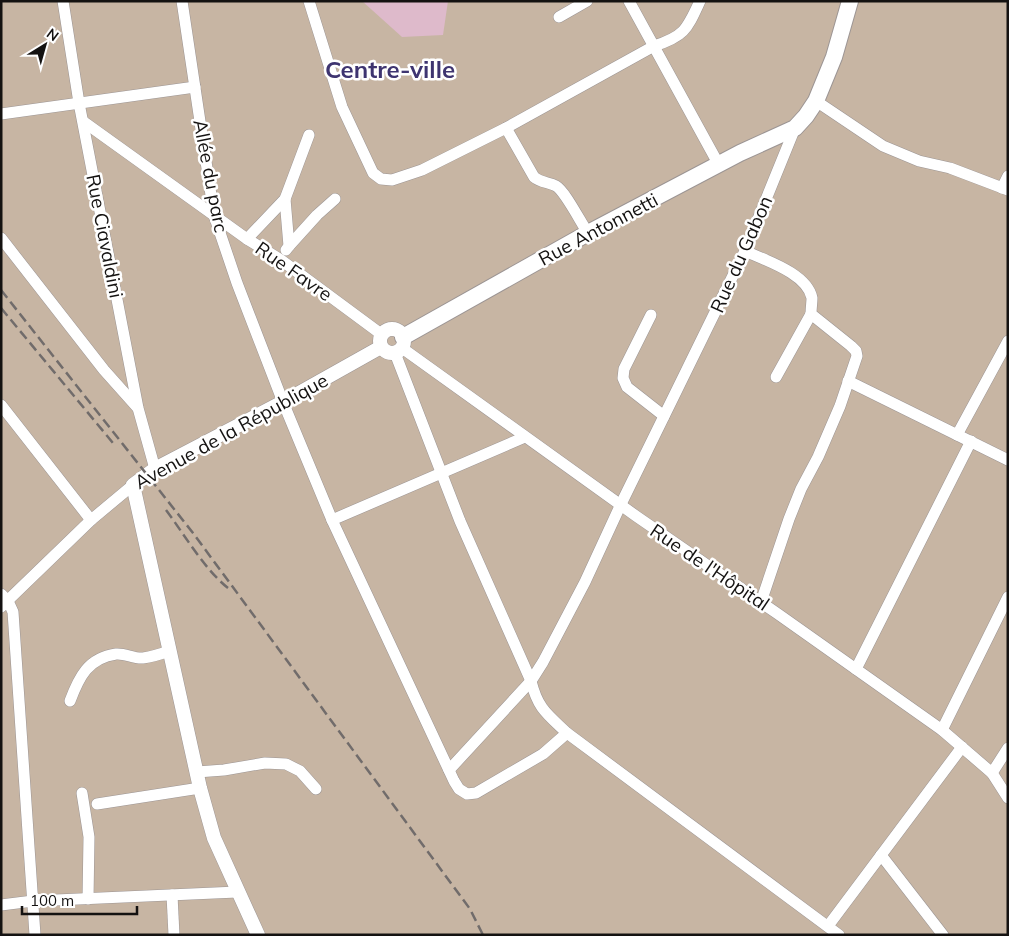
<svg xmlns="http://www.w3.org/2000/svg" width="1009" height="936" font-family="Mulish,sans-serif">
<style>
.green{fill:#c7b5a3}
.water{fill:#debacb}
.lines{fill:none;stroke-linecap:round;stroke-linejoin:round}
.minor-casing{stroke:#9c9594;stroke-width:12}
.major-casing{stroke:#9c9594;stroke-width:15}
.highway-casing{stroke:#9c9594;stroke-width:18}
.minor{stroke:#fff;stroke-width:11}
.major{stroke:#fff;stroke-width:14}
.highway{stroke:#fff;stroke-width:16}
.rail{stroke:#716c6b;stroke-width:2.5;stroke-dasharray:10 5;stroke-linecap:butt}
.labels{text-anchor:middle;stroke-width:5;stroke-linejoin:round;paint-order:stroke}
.street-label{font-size:19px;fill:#141211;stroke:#fff}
.district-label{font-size:24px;font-weight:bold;fill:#3e3470;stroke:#fff}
</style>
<rect width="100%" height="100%" fill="#ece4e3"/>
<!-- green -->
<rect class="green" x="1" y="1" width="1007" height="934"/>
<!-- water -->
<polygon class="water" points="362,1 448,1 443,35 402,37"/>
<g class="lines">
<!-- minor casing -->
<g class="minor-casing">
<g id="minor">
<polyline points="63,1 79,103 138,408 155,469"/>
<polyline points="182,1 214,215 237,283 283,402 332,520 454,781 459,789 467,794 476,793 543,754 567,733"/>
<path d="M309,1L342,107L373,173L381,179L392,180L422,170L506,128L654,46C685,36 687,29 700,1"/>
<polyline points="629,1 719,165"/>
<polyline points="559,17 587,1"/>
<polyline points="816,101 883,146 919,161 950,168 1008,190"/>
<polyline points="1,114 195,87"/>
<polyline points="84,122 247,239 281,260 381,334"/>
<path d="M506,128L534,177C541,183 549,182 556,186C565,191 581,223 588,233"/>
<polyline points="1002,188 1008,176"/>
<polyline points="285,199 289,246 286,250"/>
<polyline points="1,238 104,370 137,407"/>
<polyline points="247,239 285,199 309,135"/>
<polyline points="289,246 317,215 335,199"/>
<path d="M745,251C764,260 807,273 812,298C812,302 811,309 811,314L851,346L856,351L857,356L840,406L818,457L801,489L789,519L761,602"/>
<polyline points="651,315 624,369 623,378 627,387 664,416"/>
<polyline points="402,348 636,516 778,614 942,730 992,773 1008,798"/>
<path d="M395,353L460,521L531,681C538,709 547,714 567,733L839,935"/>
<polyline points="776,377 811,314"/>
<polyline points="848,381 1008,460"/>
<polyline points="1,405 91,520"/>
<polyline points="957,435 1008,341"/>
<polyline points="332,520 525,437"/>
<polyline points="1,594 8,601 13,612 35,935"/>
<polyline points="1,607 91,520 133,485"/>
<polyline points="856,669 971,441"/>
<path d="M70,701C79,677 88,658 116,654C125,653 134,659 143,658C151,657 161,654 169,651"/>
<polyline points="942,730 1008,597"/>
<polyline points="449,770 531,681 543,662 585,582 621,504 745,251 795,128"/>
<polyline points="197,772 224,770 265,763 286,764 300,771 316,789"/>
<polyline points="992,773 1008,748"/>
<polyline points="82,793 89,837 88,899"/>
<polyline points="97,804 200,788"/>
<polyline points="881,855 943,935"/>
<polyline points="172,895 174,935"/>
<polyline points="1,905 33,901 237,892"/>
<polyline points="828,926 962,747"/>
</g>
</g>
<!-- major casing -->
<g class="major-casing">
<g id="major">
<circle cx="392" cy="341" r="12"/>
<polyline points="258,935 214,838 200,788 133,485 155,469 283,402 381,347"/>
</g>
</g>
<!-- highway casing -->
<g class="highway-casing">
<polyline id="highway" points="403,337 588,233 740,153 795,128 806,116 816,101 834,57 850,1"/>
</g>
<!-- minor -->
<use href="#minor" class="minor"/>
<!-- major -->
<use href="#major" class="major"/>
<!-- highway -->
<use href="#highway" class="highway"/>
<!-- rail -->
<g class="rail">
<polyline points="1,290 193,533 470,909 483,935"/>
<polyline points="1,308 113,443"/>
<path d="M166,510C184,534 205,570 228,588"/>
</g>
</g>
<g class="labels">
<!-- street labels -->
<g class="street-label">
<text transform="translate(211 176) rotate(79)" y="7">Allée du parc</text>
<text transform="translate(598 229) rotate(-28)" y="7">Rue Antonnetti</text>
<text transform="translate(105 236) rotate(79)" y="7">Rue Ciavaldini</text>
<text transform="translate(741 254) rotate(-66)" y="7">Rue du Gabon</text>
<text transform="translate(294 271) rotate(35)" y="7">Rue Favre</text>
<text transform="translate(231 431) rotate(-29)" y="7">Avenue de la République</text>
<text transform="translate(710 567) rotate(34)" y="7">Rue de l'Hôpital</text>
</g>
<!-- district labels -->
<g class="district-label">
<text x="390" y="78">Centre-ville</text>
</g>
</g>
<!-- border -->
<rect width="1009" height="936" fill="none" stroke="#141211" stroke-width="5"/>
<!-- north arrow -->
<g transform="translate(45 45) rotate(37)" stroke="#ffffff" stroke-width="4" paint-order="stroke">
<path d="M0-4L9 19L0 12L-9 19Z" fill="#141211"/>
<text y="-8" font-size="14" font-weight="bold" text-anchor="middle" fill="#141211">N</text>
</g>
<!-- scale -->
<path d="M22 906v8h115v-8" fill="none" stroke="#141211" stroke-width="2.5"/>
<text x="30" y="906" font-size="15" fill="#141211" stroke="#ffffff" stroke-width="4" paint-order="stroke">100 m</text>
</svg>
